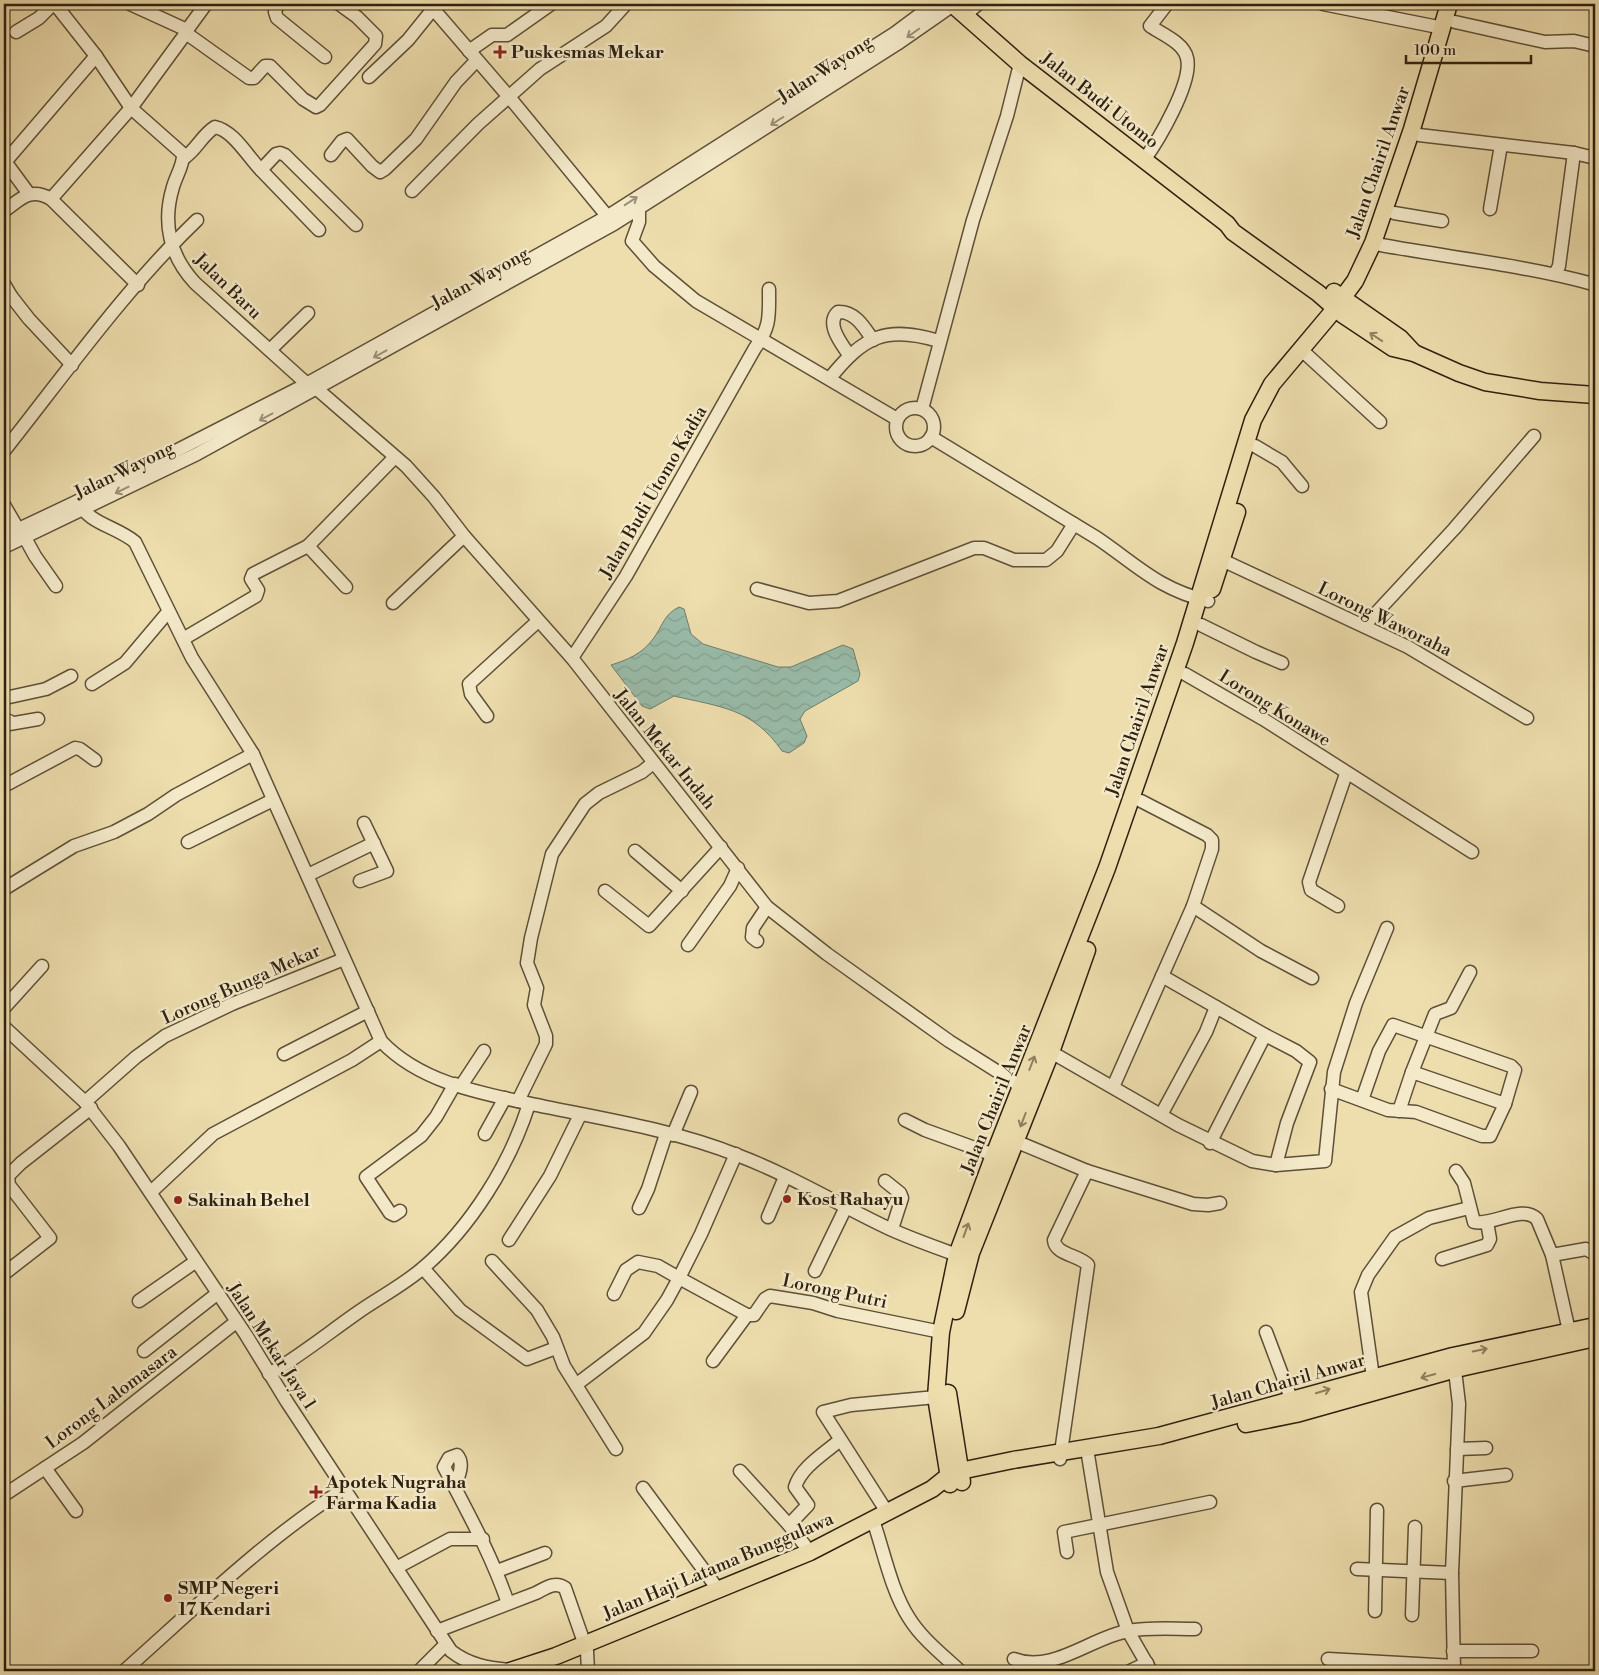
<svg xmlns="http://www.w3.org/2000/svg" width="1599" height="1675" font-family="'Libre Bodoni',serif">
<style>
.water{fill:url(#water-waves);stroke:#6e7e6c}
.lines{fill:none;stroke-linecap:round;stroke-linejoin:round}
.minor-casing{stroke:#5e5038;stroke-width:15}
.major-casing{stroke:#2e2110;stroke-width:19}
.minor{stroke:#f4eaca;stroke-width:12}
.major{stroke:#eedeae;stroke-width:16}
.oneway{stroke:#9b9076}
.oneway2{stroke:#8e805f}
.poi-dot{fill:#8f2418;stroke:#f4eaca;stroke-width:2}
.labels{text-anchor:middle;stroke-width:5;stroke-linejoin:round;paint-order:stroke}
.poi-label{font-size:18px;font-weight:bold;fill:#2e2110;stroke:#f4eaca;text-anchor:start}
.street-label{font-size:18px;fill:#2e2110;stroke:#f4eaca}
</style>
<defs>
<pattern id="water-waves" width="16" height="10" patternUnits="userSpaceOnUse" patternTransform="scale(1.25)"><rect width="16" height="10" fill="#99bcaa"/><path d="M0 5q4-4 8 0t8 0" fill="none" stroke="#84a191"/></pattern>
</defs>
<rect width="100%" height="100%" fill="#eedeae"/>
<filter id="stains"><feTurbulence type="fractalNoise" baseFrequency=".004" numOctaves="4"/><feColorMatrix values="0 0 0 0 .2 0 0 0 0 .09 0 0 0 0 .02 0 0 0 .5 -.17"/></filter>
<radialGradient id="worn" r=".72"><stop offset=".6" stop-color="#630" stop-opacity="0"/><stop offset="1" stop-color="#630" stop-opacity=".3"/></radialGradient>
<!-- water -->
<path class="water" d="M679,607L684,609L691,634L703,644L778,667H791L843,645L853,649L860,674L858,681L805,711L800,719L807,736L804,743L789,753L782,751C752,708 721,707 674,696L650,709L642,706L611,665C627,660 642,654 653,639C663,626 663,615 679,607Z"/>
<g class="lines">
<!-- minor casing -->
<g class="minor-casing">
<g id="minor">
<path d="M55,4L96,56L131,108L183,154C184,164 176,176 173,187C162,223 170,256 195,283L306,383"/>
<polyline points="130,4 187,30"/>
<polyline points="278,4 275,12 277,18 325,57"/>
<polyline points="429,4 510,98 612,222"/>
<polyline points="1323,4 1443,28"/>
<polyline points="964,16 978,4"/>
<polyline points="1455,22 1545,42 1574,41 1595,46"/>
<polyline points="187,30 186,33 190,36 249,78 254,78 265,66 270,66 303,99 316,107 320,105 375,44 376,36 357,17 339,4"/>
<polyline points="187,30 206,4"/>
<polyline points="16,32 39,18 53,4"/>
<polyline points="469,51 492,35 507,35 551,4"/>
<polyline points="369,77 408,40 433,9"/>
<polyline points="1419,135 1574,153 1595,158"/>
<polyline points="331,155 342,141 347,139 372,166 380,172 385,169 416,139 456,82 477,60"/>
<path d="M184,158C197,149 202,135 215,127C234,131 248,157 261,170L276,154L280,153L285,155L356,225"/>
<polyline points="4,160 29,194"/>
<path d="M1144,160C1158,141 1193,82 1187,58C1184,43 1162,34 1150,26L1167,4"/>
<polyline points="5,162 96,56"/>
<polyline points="261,170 319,230"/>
<polyline points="412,191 478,124 540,69 606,26 626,4"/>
<polyline points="51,199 138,285"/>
<polyline points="639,208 639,222 632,241 654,266 696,301 897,419"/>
<polyline points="1490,209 1501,145"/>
<path d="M4,211C21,199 30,187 51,199L131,108L186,33"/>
<polyline points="1394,213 1442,221"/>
<path d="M1381,245C1452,258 1524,265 1593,284"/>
<polyline points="1555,274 1559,266 1574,153"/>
<polyline points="4,284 11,296"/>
<polyline points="4,299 11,296 29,319 72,365"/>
<polyline points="271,349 308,313"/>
<path d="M849,355C842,344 825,324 838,312C855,311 864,327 873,340"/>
<polyline points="1307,355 1380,422"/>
<path d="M830,378C864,336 886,325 939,341"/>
<polyline points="317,389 406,466 434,497 464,536 572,658 767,907 827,954 949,1041 1022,1087"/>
<circle cx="915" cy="427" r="19"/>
<polyline points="922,409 973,220 1007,116 1020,64"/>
<path d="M931,437C986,471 1042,504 1097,538C1137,565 1158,589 1208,601"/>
<polyline points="1255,446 1282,462 1302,486"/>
<path d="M4,451C65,374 126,288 197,220"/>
<path d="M78,501C88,524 116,526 135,542L192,658L253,754L381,1041C422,1085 490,1095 546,1107C610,1120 677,1131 737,1155C790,1175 839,1205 890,1229C912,1239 935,1247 957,1255"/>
<polyline points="4,505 18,529"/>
<polyline points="4,536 78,501 299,388 608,216 895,33 934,4"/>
<polyline points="24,536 35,556 56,586"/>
<polyline points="4,547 197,454 614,224 897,44 953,5"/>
<polyline points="1222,560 1408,647 1527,718"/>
<polyline points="346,587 308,546 395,457"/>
<polyline points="757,589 809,603 838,601 974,548 984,548 1014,560 1046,560 1057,551 1074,524"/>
<polyline points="393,603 464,536"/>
<polyline points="1201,625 1256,652 1282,663"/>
<polyline points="1364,626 1454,529 1534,436"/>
<polyline points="183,639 256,596 258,590 251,579 253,574 308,546"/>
<path d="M572,658L626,576L755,348C771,327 769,315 769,289"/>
<polyline points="1185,674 1263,719 1472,852"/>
<polyline points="92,684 125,663 168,612"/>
<polyline points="5,698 46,689 71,676"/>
<polyline points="487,716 471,694 469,684 538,621"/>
<polyline points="4,720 9,721 9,724 38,719"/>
<polyline points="4,786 75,748 80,749 95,760"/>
<polyline points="188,842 273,800"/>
<polyline points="635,851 682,891"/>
<polyline points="308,875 374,843"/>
<polyline points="360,881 387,871 364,823"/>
<polyline points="4,889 74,846 114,832 148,814 176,795 253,754"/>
<polyline points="605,891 649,926 721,847"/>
<polyline points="1193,906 1261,951 1312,978"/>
<polyline points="1338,906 1311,890 1309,882 1346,774"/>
<polyline points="757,941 752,937 753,928 767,907"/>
<polyline points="688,945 730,886 738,868"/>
<polyline points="1470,972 1451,1008 1435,1014 1412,1072 1505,1104"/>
<polyline points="1162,976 1216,1007"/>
<polyline points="4,1008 42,966"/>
<path d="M4,1027L85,1102L119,1146L246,1335L287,1402L451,1651C469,1665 488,1668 510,1670"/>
<polyline points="1051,1052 1178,1125 1252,1161 1276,1165 1325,1161 1334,1072 1356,1003 1387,928"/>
<polyline points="284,1054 368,1011"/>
<polyline points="461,1086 484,1051"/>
<polyline points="1113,1087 1193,906 1212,849 1212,840 1207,835 1141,801"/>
<polyline points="1331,1089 1388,1110 1416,1112 1482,1136 1490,1136 1505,1104 1515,1070 1511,1066 1393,1025 1379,1051 1362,1100"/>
<polyline points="518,1101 546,1044 546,1036 534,1005 537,988 527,963 531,938 552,854 585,804 599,793 642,772 653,763"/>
<polyline points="85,1102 136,1057 165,1036 232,1004 344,959"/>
<polyline points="1399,1111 1412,1072"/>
<polyline points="1161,1115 1206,1032 1216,1007 1265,1035"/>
<polyline points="905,1120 925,1130 994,1155"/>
<polyline points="485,1134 505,1098"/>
<polyline points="673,1135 691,1092"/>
<path d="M1015,1141L1087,1171L1054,1240C1055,1255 1080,1255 1088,1265L1060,1459"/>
<polyline points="1210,1143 1265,1035 1296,1051 1310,1062 1287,1123 1276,1165"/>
<polyline points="1087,1171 1193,1204 1208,1205 1220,1203"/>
<path d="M1456,1171L1464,1183L1474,1222C1493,1226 1522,1204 1537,1219L1552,1255L1571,1340"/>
<polyline points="885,1181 900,1193 902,1198 892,1229"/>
<polyline points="151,1192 213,1134 352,1060 381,1041"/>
<polyline points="639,1208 648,1189 666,1134"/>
<polyline points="400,1211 394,1215 390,1213 366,1177 421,1136 436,1117 455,1084"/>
<polyline points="768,1217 785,1177"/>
<polyline points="509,1240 550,1176 580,1115"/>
<polyline points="1552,1255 1586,1249 1595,1254"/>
<polyline points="1442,1259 1487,1245 1490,1239 1487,1222"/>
<polyline points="492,1261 537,1310 553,1337 564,1366 616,1449"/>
<polyline points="423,1268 460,1310 527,1359 556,1348"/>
<polyline points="815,1271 846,1207"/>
<polyline points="5,1273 50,1238 9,1185 8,1176 21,1163 91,1108"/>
<polyline points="614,1294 626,1270 638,1262 658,1266 679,1278 701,1234 736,1154"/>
<polyline points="139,1301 195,1262"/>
<polyline points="1266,1332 1292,1401"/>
<polyline points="144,1351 218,1293"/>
<polyline points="713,1361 747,1315"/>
<path d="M269,1374C300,1356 327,1334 357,1313C378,1298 402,1286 423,1268C471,1227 510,1164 529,1104"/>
<polyline points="1373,1377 1361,1292 1368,1275 1395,1237 1429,1218 1469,1208"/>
<polyline points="577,1384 644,1333 667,1300 679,1278 747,1315 754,1315 765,1299 770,1296 813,1303 838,1311 941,1332"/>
<polyline points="1457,1449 1486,1448"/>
<polyline points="1088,1455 1107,1572 1128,1631 1151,1671"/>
<polyline points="45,1468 76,1511"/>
<polyline points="740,1471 789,1525"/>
<polyline points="1454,1481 1506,1475"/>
<path d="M454,1486C459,1477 465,1464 457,1455L449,1458L444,1467C468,1513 491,1554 508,1603"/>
<polyline points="643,1488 717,1588"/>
<polyline points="4,1495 83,1443 236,1322"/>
<polyline points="887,1512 823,1412 851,1405 936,1397"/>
<path d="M873,1520C884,1552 891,1590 909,1618C922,1639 943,1655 960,1671"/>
<path d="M810,1552L789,1525L808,1505L795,1487C801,1467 825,1453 840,1440"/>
<polyline points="1067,1552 1064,1532 1210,1502"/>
<polyline points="396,1568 450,1539 483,1539"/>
<polyline points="1357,1569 1452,1573"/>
<polyline points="497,1571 545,1553"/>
<polyline points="1375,1611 1377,1510"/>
<polyline points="1412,1615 1415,1527"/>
<path d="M437,1631L536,1593C546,1588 555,1581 565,1588L587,1651L588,1671"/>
<polyline points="1453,1651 1532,1651"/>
<path d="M1014,1659C1052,1674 1092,1637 1128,1631C1149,1627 1173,1629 1195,1629"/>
<polyline points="1328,1659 1454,1666"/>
<path d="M124,1671C195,1608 264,1540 344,1489"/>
<polyline points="419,1671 446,1644"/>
<polyline points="1130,1671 1147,1663"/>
<polyline points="1454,1671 1452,1573 1459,1404 1454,1362"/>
</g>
</g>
<!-- major casing -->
<g class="major-casing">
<g id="major">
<polyline points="952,4 1020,64 1227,224 1233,232 1318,293 1342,314 1393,348 1414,353 1459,373 1485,382 1540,391 1595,395"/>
<polyline points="1334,292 1400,338 1414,353"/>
<polyline points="1212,589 1237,512"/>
<polyline points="956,1311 971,1253 1051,1052 1087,950"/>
<polyline points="948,1393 962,1482"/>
<polyline points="1246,1424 1296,1414 1456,1369 1595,1338"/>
<polyline points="950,1484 936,1397 941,1332 957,1255 994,1155 1107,868 1185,643 1253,420 1272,384 1329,316 1355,281 1373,243 1412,129 1449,4"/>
<polyline points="510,1671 556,1656 810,1552 932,1489 947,1477 960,1471 1013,1460 1159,1436 1453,1356 1595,1326"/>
</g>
</g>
<!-- minor -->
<use href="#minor" class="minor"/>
<!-- major -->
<use href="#major" class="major"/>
</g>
<!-- one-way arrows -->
<defs><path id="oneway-shaft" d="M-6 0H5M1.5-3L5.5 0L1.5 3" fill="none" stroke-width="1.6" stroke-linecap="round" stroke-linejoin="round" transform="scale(1.25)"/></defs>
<g class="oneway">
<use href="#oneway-shaft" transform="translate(913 33) rotate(145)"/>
<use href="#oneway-shaft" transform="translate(777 121) rotate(148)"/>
<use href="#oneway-shaft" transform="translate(631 201) rotate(-33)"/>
<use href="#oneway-shaft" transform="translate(380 354) rotate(151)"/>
<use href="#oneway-shaft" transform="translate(266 417) rotate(152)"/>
<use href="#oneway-shaft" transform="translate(122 490) rotate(154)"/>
</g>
<g class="oneway2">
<use href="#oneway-shaft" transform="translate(1376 337) rotate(-146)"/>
<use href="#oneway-shaft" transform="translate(1032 1063) rotate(-69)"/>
<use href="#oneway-shaft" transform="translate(1023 1120) rotate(111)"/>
<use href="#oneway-shaft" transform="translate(966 1230) rotate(-70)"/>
<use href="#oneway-shaft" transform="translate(1480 1350) rotate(-12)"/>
<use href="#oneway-shaft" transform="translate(1428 1376) rotate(165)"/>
<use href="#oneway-shaft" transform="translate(1323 1391) rotate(-17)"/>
</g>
<!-- markers -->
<g class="poi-dot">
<path d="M497.5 44.5h5v5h5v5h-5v5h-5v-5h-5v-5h5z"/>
<circle cx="787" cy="1199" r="5"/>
<circle cx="178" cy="1200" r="5"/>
<path d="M313.5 1484.5h5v5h5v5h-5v5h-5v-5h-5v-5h5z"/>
<circle cx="168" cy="1598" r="5"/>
</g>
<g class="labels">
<!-- poi labels -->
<g class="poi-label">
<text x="511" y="58">Puskesmas Mekar</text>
<text x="797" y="1205">Kost Rahayu</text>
<text x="188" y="1206">Sakinah Behel</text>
<text x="326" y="1488">Apotek Nugraha<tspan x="326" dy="21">Farma Kadia</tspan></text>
<text x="178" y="1594">SMP Negeri<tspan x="178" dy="21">17 Kendari</tspan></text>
</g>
<!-- street labels -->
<g class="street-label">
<text transform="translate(825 69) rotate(-33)" y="6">Jalan Wayong</text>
<text transform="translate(1100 100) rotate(38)" y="6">Jalan Budi Utomo</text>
<text transform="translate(1378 162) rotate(-71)" y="6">Jalan Chairil Anwar</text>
<text transform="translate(480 278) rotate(-29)" y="6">Jalan Wayong</text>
<text transform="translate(228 286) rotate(44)" y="6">Jalan Baru</text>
<text transform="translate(124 470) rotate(-26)" y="6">Jalan Wayong</text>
<text transform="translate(653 492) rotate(-60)" y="6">Jalan Budi Utomo Kadia</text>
<text transform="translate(1385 619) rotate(26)" y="6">Lorong Waworaha</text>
<text transform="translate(1275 708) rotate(32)" y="6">Lorong Konawe</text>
<text transform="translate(1137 720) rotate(-71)" y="6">Jalan Chairil Anwar</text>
<text transform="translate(665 749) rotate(51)" y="6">Jalan Mekar Indah</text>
<text transform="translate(241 984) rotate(-24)" y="6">Lorong Bunga Mekar</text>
<text transform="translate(996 1099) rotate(-68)" y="6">Jalan Chairil Anwar</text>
<text transform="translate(835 1291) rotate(12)" y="6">Lorong Putri</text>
<text transform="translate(272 1346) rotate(57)" y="6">Jalan Mekar Jaya 1</text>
<text transform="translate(1288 1381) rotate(-16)" y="6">Jalan Chairil Anwar</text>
<text transform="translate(111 1397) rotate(-37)" y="6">Lorong Lalomasara</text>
<text transform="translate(718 1566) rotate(-23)" y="6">Jalan Haji Latama Bunggulawa</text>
</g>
</g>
<!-- margin -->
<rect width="1599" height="1675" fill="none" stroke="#eedeae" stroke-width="20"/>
<rect x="5" y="5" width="1589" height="1665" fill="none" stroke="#2e2110" stroke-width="2.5"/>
<rect x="10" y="10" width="1579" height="1655" fill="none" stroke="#2e2110"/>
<!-- scale -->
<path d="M1406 55v8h125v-8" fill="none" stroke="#2e2110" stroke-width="2.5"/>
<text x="1414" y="55" font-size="15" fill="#2e2110" stroke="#f4eaca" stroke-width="4" paint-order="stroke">100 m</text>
<rect width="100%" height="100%" filter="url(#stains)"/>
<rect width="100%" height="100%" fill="url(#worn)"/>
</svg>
